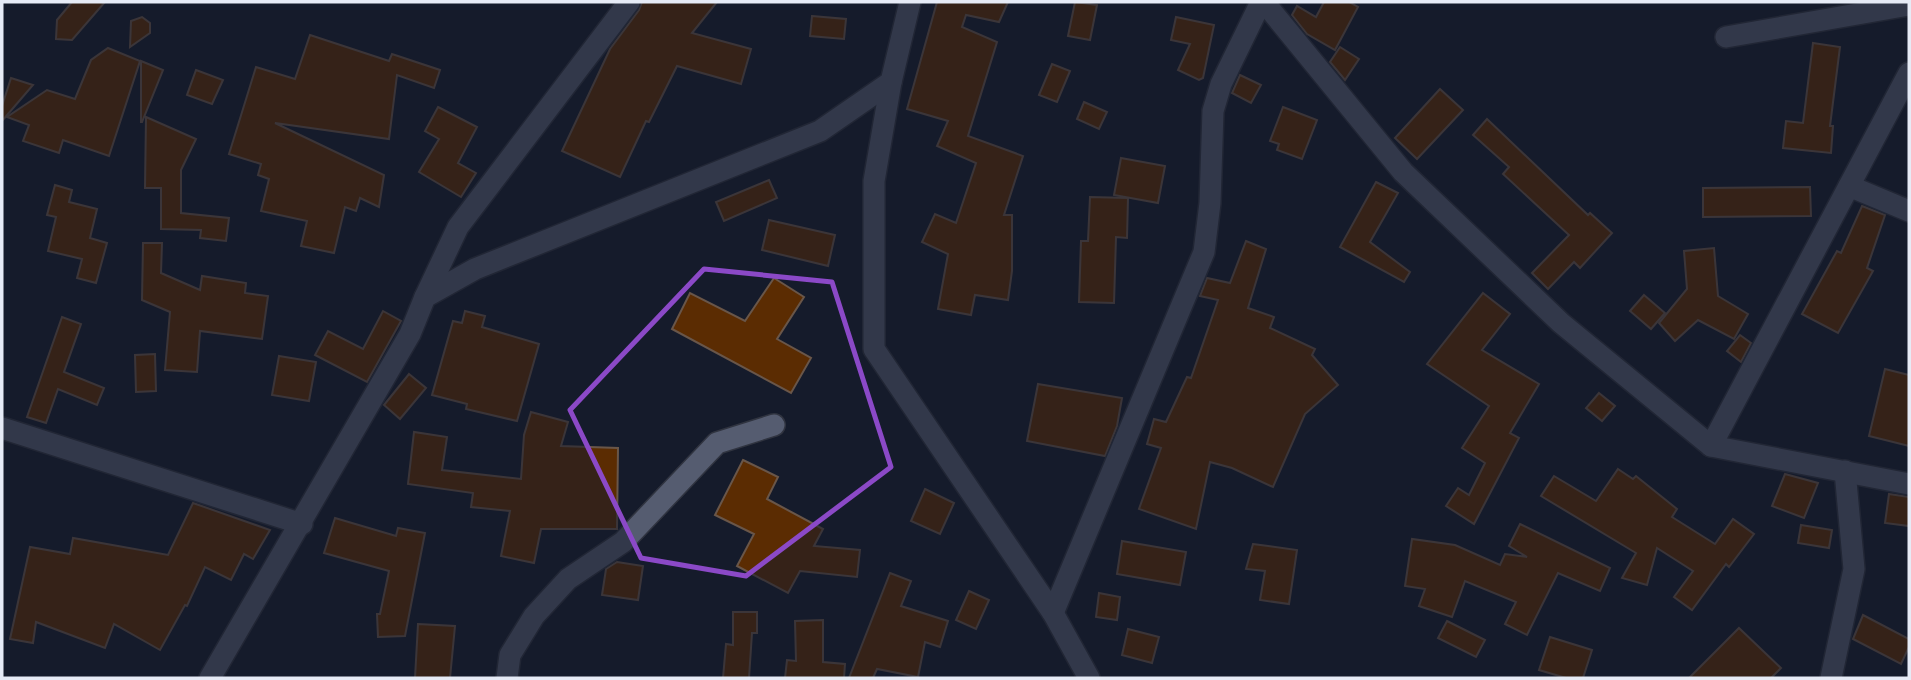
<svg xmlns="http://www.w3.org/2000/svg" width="1911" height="680" font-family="Ubuntu,sans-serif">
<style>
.building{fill:#5b2c02;stroke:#695649;stroke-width:2}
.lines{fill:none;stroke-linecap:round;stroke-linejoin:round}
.minor-casing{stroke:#303440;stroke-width:24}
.minor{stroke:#555c70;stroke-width:21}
.marked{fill:none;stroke:#8b49c7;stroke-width:5;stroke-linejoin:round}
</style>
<rect width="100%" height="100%" fill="#151b2b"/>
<!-- building -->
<g class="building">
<polygon points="72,2 105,2 72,40 56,39 57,20"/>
<polygon points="642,2 717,2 692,33 751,49 741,84 677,66 649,122 646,121 620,177 562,151 610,49 639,10"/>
<polygon points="937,2 1008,2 999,22 966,15 962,27 997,42 968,136 1023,156 1004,215 1012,215 1012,271 1008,300 975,295 971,315 938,309 948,254 922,242 935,214 956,223 976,163 937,146 948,121 907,109"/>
<polygon points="1075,2 1097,5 1090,40 1068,36"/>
<polygon points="1324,2 1349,2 1358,7 1335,50 1307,34 1292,15 1297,6 1316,17"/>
<polygon points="812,16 846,19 844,39 810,36"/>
<polygon points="142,17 150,23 150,33 130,47 131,21"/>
<polygon points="1176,17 1214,25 1203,78 1199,80 1178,70 1190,44 1171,40"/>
<polygon points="310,35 389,61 392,54 440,70 434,88 397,75 389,139 275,123 384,175 379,207 360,198 356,211 345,207 334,253 301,246 307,221 261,211 269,179 258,175 261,164 229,154 256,67 295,79"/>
<polygon points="1813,43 1840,47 1830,126 1833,126 1831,153 1783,148 1786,121 1803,123"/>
<polygon points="1340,47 1359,59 1345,80 1330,62"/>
<polygon points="108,48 140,61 109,156 63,140 59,153 23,141 29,125 7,117 47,90 75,99 91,60"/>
<polygon points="141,61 163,70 142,122 141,122"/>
<polygon points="1052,64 1070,71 1057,102 1039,95"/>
<polygon points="196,70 223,80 212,104 187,95"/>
<polygon points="1240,75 1261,85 1251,103 1232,93"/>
<polygon points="11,78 33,85 2,121 2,106"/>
<polygon points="1440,89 1463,110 1417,159 1395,138"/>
<polygon points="1084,102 1107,112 1099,129 1077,119"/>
<polygon points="438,107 477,127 458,163 476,173 461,197 419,172 439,139 425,131"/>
<polygon points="1283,107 1317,120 1302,159 1277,150 1279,144 1270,141"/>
<polygon points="146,117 196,139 181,170 181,213 229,218 226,241 200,238 201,230 161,229 161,188 145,188"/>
<polygon points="1487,119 1588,215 1590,213 1612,233 1580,268 1574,262 1548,289 1532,273 1569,235 1503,174 1509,167 1473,135"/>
<polygon points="1121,158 1165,166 1158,203 1114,195"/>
<polygon points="769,180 777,198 724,221 716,202"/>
<polygon points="1376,182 1398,193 1370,242 1410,272 1404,282 1340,247"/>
<polygon points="55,185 72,190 69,202 97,209 90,238 107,243 96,283 77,278 82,259 48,251 56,217 47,215"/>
<polygon points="1810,187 1811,216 1703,217 1703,188"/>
<polygon points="1090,197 1128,198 1127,238 1116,237 1114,303 1079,302 1081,241 1088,241"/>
<polygon points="1862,206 1885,215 1867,268 1873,271 1838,333 1802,314 1837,251 1841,253"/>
<polygon points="769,220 835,235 828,266 762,250"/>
<polygon points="1246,241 1266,249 1248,308 1274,317 1270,328 1315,349 1312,355 1338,385 1305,414 1273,487 1232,468 1210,462 1196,529 1139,509 1161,448 1147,444 1154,419 1166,422 1187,377 1191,378 1218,300 1200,296 1207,278 1230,283"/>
<polygon points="143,243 162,243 161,273 200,290 202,276 246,283 245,293 268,296 262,339 200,331 197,372 165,370 170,312 142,300"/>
<polygon points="1714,248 1718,296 1748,314 1734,339 1698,320 1675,341 1659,323 1687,289 1684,251"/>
<polygon points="774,278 804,297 777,339 811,358 791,393 672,329 690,293 745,321"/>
<polygon points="1483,293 1510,314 1482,350 1539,384 1510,433 1519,438 1474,524 1446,506 1458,488 1469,495 1485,463 1462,448 1489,406 1427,364"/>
<polygon points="1644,295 1665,313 1651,329 1630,311"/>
<polygon points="383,311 401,321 367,382 315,355 328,331 363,349"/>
<polygon points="465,311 485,316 482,327 539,344 517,421 466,409 467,404 432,395 453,321 462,323"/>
<polygon points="62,317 81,324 64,372 104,388 97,405 58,389 46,423 27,417"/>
<polygon points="1740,335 1751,343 1741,362 1727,351"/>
<polygon points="155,354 156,391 136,392 135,355"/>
<polygon points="279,356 316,362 309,401 272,395"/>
<polygon points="1885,369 1909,375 1909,446 1869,436"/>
<polygon points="409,374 426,388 400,419 384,405"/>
<polygon points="1038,384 1122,398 1117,426 1105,456 1027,441"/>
<polygon points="1599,393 1615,406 1602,421 1586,408"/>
<polygon points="531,412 568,422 561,446 618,448 617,529 541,529 534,563 501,556 510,511 471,507 473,493 408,484 414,432 447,437 442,470 521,479 524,435"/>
<polygon points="743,460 778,477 767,499 823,529 814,546 860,550 857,577 800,571 788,593 737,566 754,534 715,515"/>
<polygon points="1618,469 1633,479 1636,476 1677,509 1672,517 1715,544 1733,519 1754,534 1729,567 1726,564 1692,610 1674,597 1693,571 1657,548 1647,585 1622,578 1636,553 1541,496 1554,476 1596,501"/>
<polygon points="1785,474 1818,483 1804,518 1772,506"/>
<polygon points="925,489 954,503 940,534 911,521"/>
<polygon points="1889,494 1909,497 1909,526 1885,523"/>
<polygon points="193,503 270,530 253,559 244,554 231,580 205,567 187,606 185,605 160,650 114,624 105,648 36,622 33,643 10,639 30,547 70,554 73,538 168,555"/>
<polygon points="335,518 396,536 398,528 425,533 405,636 378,637 377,614 380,614 389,571 324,553"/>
<polygon points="1520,524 1610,568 1600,591 1558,573 1527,635 1505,624 1516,602 1465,581 1452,617 1419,606 1425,589 1405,586 1412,539 1455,545 1500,565 1505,554 1527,557 1509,546"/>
<polygon points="1801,525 1832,530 1829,548 1798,543"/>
<polygon points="1122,541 1186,552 1180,585 1117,574"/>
<polygon points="1253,544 1297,550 1289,604 1260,600 1265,571 1246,569"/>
<polygon points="617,562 643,566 638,600 602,595 606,569"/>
<polygon points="890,573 911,581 901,606 948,621 940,647 925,642 918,677 877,669 873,678 849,678"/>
<polygon points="969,591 989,600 976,629 956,620"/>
<polygon points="1099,593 1120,597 1117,620 1096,617"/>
<polygon points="733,612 757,612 757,633 752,633 749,678 723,678 726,644 733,645"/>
<polygon points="1863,615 1909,639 1909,647 1901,664 1853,639"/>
<polygon points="823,620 823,662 845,664 844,678 785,678 787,660 796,661 795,621"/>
<polygon points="1447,621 1485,640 1476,657 1438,638"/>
<polygon points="418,624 455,626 450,678 415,678"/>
<polygon points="1739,628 1781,668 1771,678 1689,678"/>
<polygon points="1128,629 1159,637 1152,663 1122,655"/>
<polygon points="1550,637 1592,650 1583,678 1566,678 1539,670"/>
</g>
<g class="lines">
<!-- minor casing -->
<g class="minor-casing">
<g id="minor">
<polyline points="1264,2 1403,172 1561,323 1711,446 1909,484"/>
<polyline points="1726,37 1909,5"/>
<polyline points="891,82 874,181 874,349 1053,613 1089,678"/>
<polyline points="1849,186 1909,211"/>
<polyline points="425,297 458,227 629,2"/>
<polyline points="2,428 302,524"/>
<polyline points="1711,446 1909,73"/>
<polyline points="1053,613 1204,252 1210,203 1213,111 1221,84 1261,2"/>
<polyline points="210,678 410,334 425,297 475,269 820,131 891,82 910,2"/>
<polyline points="507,678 510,655 534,616 568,579 623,542 717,443 774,425"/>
<polyline points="1831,678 1854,569 1845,471"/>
</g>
</g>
<!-- minor -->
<use href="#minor" class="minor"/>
</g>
<!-- marked area -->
<path d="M0 0H1911V680H0ZM704,269L832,282L891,467L746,576L641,558L570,410Z" fill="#151b2b" fill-opacity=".55" fill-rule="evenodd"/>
<path class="marked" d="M704,269L832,282L891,467L746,576L641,558L570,410Z"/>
<!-- border -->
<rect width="1911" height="680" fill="none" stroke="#e6ebf6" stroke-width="7"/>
</svg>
